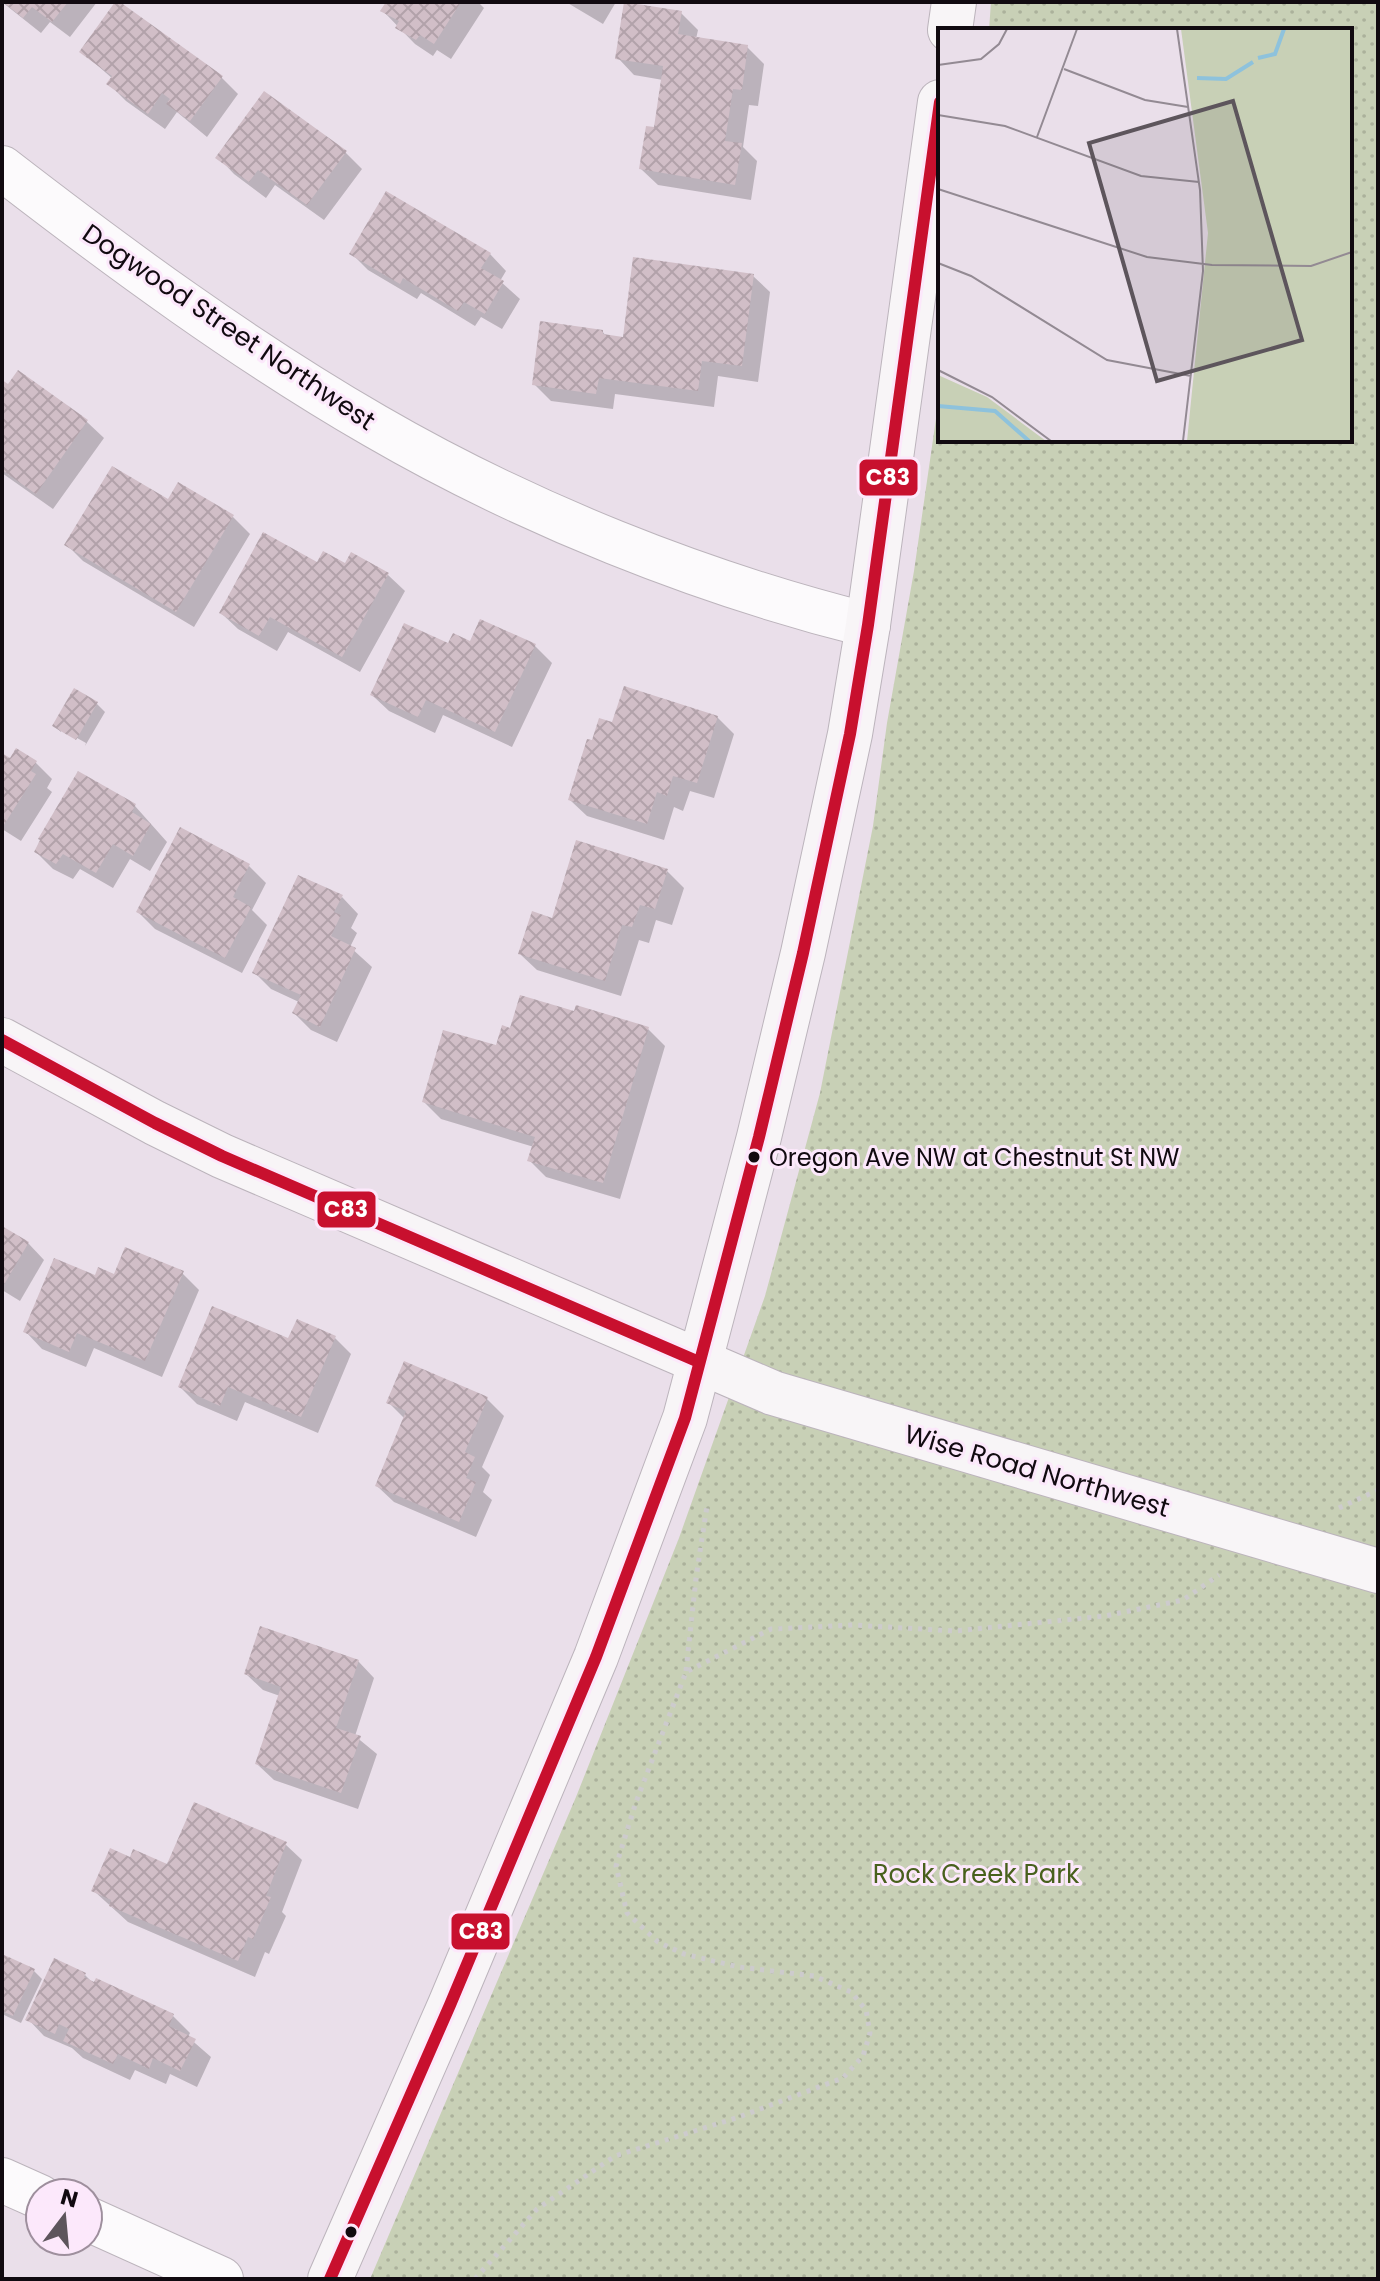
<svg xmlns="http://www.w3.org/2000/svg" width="1380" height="2281" font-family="Poppins,sans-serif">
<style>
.park{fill:url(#park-dots)}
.shadow{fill:#0003}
.building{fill:url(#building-cross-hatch)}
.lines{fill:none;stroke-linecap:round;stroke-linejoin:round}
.street-casing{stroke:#bcb4bc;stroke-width:46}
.secondary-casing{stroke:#bcb4bc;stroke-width:46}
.path{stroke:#cdcbcd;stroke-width:5;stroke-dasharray:4 6;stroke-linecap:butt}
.street{stroke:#fcfafc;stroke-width:44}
.secondary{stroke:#f8f5f7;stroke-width:44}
.bus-1-casing{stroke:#fce8fb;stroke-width:18}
.bus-1{stroke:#c8102e;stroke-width:12}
.bus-dot{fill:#110a10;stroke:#fce8fb;stroke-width:3}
.labels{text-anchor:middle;stroke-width:6;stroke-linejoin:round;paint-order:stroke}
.bus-label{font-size:24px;fill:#110a10;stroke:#fce8fb;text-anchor:start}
.street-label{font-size:26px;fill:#110a10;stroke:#fce8fb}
.park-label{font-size:26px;fill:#48601d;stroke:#fce8fb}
.inset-river{fill:none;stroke:#8ec2dc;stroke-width:4}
.inset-road{fill:none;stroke:#938a93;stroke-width:2}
.view{fill:#5d555c;fill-opacity:0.15;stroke:#5d555c;stroke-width:4}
.inset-edge{fill:none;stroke:#110a10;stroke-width:4}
.line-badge{stroke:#fce8fb;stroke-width:3}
.badge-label{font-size:22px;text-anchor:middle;font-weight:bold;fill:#fff}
</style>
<defs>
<pattern id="park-dots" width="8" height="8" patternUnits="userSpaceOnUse" patternTransform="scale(2)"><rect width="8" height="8" fill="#c8d0b6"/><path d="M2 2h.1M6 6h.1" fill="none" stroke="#abb19b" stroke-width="1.8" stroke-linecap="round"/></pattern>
<pattern id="building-cross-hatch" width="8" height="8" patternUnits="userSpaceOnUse" patternTransform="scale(2)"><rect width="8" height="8" fill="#d1bec7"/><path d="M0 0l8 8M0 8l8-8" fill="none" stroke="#b2a2aa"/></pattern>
</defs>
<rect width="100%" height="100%" fill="#eadfea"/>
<!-- park -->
<polygon class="park" points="991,2 1378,2 1378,2279 370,2279 576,1797 679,1538 765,1296 820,1093 873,826 887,723 914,571 940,391 940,440 1350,440 1350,30 989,30"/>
<!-- shadow -->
<g class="shadow">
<polygon points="2,2 97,2 70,37 50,22 41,33"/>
<polygon points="389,2 478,2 484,8 451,59 437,50 433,56 415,44 383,11"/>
<polygon points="566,2 616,2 603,24"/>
<polygon points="681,13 698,30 696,39 747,47 764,64 758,106 749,105 743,147 757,161 751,200 658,185 641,169 655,129 663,80 634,75 618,58"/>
<polygon points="82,52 221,77 238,94 207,137 177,112 165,129 126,101 109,84 113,79"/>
<polygon points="345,152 362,169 324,220 275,185 266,198 234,174 218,157"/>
<polygon points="352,254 490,254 506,271 500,281 520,299 502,329 481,317 475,326 421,293 417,299 368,270"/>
<polygon points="753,276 770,292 758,382 718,376 714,407 615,394 613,409 551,401 534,384 602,331 607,337 625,339"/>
<polygon points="19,373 87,422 104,438 53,509 2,473 2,382 9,387"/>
<polygon points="179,485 233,517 250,534 194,627 83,561 67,545 168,502"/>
<polygon points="318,565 346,566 388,575 405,591 360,672 288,632 277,651 238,629 221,613"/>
<polygon points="471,644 535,646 552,663 512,747 443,715 435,733 389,711 372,695 449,646"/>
<polygon points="97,704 105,712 85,746 86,743 61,729 61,732 54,726"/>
<polygon points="717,717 734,734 714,798 690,791 683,811 674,807 664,840 587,816 570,800 594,743"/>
<polygon points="2,755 11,760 36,763 52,779 47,788 52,792 21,841 2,829"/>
<polygon points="135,806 167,842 150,871 130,859 113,888 80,869 73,879 53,869 36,852"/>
<polygon points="249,866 266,883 252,910 267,925 242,973 155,929 138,912"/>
<polygon points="667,871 684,888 672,925 656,920 649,943 639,940 621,996 537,970 520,954 554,920"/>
<polygon points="342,897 358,914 351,928 357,933 350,947 372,967 337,1042 311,1030 294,1013 299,1002 271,989 254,972"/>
<polygon points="576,1013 648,1029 665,1046 620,1199 546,1177 529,1160 534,1147 441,1119 424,1102 497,1048"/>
<polygon points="2,1229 28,1243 44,1260 20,1301 2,1290"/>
<polygon points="182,1273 199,1290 162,1377 94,1348 86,1367 42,1349 26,1332 96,1277"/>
<polygon points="335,1338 351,1354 318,1433 245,1402 237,1421 197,1404 180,1387 289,1341"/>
<polygon points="487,1399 504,1416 482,1467 490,1475 483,1492 492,1500 476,1537 394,1502 377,1486 405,1419 389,1403"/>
<polygon points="358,1661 374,1678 355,1736 377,1754 358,1809 274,1780 257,1764 280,1696 263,1690 246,1674"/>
<polygon points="285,1844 302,1860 282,1912 286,1916 269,1954 265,1952 255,1977 128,1922 94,1891 168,1867"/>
<polygon points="2,1956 34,1971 42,1979 21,2023 2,2014"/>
<polygon points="85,1975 95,1985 173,2016 190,2033 188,2037 211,2057 197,2087 170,2074 166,2084 135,2070 130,2080 83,2058 72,2048 44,2036 28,2019"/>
</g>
<!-- building -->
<g class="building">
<polygon points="3,2 68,2 52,22 32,7 23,18"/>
<polygon points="115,2 120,2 223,76 190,121 166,104 170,99 162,93 148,114 106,84 112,76 79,52"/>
<polygon points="386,2 461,2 434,44 420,35 416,40 395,28 399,21 380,11"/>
<polygon points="624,2 682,11 678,34 748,45 742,90 733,89 725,141 742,143 735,185 639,169 646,126 654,127 663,66 615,59"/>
<polygon points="264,91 347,151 307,205 258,170 249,182 215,158"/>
<polygon points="386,191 491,253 481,268 504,281 485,314 464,302 458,311 403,278 400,284 349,254"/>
<polygon points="633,257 754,274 742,366 702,361 698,391 599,378 596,394 532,385 540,321 603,330 603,334 623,337"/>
<polygon points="18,370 88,420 36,494 2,470 2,380 8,384"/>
<polygon points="112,466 168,499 178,482 234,515 176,612 64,545"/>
<polygon points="263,532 317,562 323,551 345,563 351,552 389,573 342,657 270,617 259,636 219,613"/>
<polygon points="480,619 536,644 495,732 426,700 418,717 370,695 404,623 448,643 453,633 470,641"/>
<polygon points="624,686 718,716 697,783 673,776 667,796 657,792 647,824 568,800 587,739 592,740 599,718 612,722"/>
<polygon points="74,688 98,702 76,740 52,726"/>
<polygon points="16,748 37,761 31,771 36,774 2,828 2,753 10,758"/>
<polygon points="78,771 136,804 132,812 151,824 133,856 113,844 96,873 63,854 56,864 34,852 40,840 38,839"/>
<polygon points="180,827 250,864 233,897 251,907 225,958 136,912"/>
<polygon points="576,840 668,869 655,909 640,905 632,927 622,925 605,981 518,954 532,911 552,918"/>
<polygon points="298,875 343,895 334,912 341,915 331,936 356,948 320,1027 292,1013 301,995 252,973"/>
<polygon points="520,995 574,1011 576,1005 649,1027 603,1183 527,1161 535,1137 422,1102 443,1030 496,1045 502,1025 510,1028"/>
<polygon points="2,1226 29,1242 2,1288"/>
<polygon points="125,1247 184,1271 145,1361 77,1333 69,1352 23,1332 54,1258 95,1275 98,1267 114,1274"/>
<polygon points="212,1306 288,1338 297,1319 336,1336 301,1417 228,1387 220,1406 178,1387"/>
<polygon points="404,1361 488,1397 465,1452 475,1457 466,1478 476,1482 459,1522 375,1486 406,1411 386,1403"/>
<polygon points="260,1626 359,1660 336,1728 361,1736 341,1793 255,1764 281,1687 244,1674"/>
<polygon points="194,1802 287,1842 266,1896 271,1897 253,1939 248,1937 238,1961 109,1906 111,1900 91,1891 110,1848 130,1857 133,1849 167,1864"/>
<polygon points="2,1954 35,1969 13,2016 2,2011"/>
<polygon points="54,1958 86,1973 84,1977 94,1982 96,1978 174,2014 169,2026 196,2039 180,2071 153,2058 149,2069 118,2054 113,2064 63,2041 69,2029 59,2024 55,2034 25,2020"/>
</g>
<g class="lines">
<!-- street casing -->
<g class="street-casing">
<g id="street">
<path d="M2,168C121,260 245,351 375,426C525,513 700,583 868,625"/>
<polyline points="2,2180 40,2197"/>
<polyline points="88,2219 221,2279"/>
</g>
</g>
<!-- secondary casing -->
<g class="secondary-casing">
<g id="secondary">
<polyline points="950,30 954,2"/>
<polyline points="2,1040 155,1123 222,1156 773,1393 1378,1571"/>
<polyline points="330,2279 450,2005 596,1657 685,1418 759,1137 803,953 850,734 868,625 940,102"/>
</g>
</g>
<!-- path -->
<g class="path">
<polyline points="1339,1508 1378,1490"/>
<polyline points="686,1671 696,1578 707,1506"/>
<polyline points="475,2279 537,2209 615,2156 736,2118 843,2078 863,2056 870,2033 866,2010 851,1992 814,1976 739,1967 684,1954 658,1942 627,1913 616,1866 636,1802 686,1672 771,1629 853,1625 955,1631 1105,1616 1183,1600 1219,1575"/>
</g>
<!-- street -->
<use href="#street" class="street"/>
<!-- secondary -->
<use href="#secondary" class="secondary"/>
<!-- bus-1 casing -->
<g class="bus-1-casing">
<g id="bus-1">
<polyline points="2,1040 155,1123 222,1156 699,1362"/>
<polyline points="330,2279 450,2005 596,1657 685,1418 759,1137 803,953 850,734 868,625 940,102"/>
</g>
</g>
<!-- bus-1 -->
<use href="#bus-1" class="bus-1"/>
</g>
<!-- markers -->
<g class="bus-dot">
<circle cx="754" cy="1157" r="7"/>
<circle cx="351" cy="2232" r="7"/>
</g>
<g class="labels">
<!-- bus labels -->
<g class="bus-label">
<text x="769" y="1166">Oregon Ave NW at Chestnut St NW</text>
</g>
<!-- street labels -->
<g class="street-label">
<text transform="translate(229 327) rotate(34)" y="9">Dogwood Street Northwest</text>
<text transform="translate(1037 1471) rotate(16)" y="9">Wise Road Northwest</text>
</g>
<!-- park labels -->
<g class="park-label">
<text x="976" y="1883">Rock Creek Park</text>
</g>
</g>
<!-- overview -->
<g transform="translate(938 28)">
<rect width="414" height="414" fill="#eadfea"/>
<path d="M243,1H414V413H249L270,205ZM0,347L49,369L108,413H0Z" fill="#c8d0b6"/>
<path class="inset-river" d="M320,30L337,26L346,1M259,50L288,51L315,34M0,378L57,383L91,413"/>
<path class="inset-road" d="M239,1L262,162L265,243L245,413M0,37L43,31L61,16L69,1M126,41L207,72L250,79M0,87L67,98L203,148L261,154M99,109L139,1M0,161L209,229L274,237L373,238L414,224M0,235L33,248L169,332L253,348M0,342L54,369L113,413"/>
<path class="view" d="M295,73L364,312L219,353L151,115Z"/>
<rect width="414" height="414" class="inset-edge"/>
</g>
<g class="line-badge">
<rect x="858" y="458" width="61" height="39" rx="8" fill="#c8102e"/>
<rect x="316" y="1190" width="61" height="39" rx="8" fill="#c8102e"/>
<rect x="450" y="1912" width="61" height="39" rx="8" fill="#c8102e"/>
</g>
<g class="badge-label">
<text x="888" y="485">C83</text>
<text x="346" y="1217">C83</text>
<text x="481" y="1939">C83</text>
</g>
<!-- border -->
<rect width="1380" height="2281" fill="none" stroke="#110a10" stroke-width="8"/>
<!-- north arrow -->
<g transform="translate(64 2217) rotate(16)"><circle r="38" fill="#fce8fb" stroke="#9e8f9d" stroke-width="2"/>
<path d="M0-6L14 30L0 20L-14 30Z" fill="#5d555c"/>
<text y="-12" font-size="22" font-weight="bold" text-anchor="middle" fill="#110a10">N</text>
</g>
</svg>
